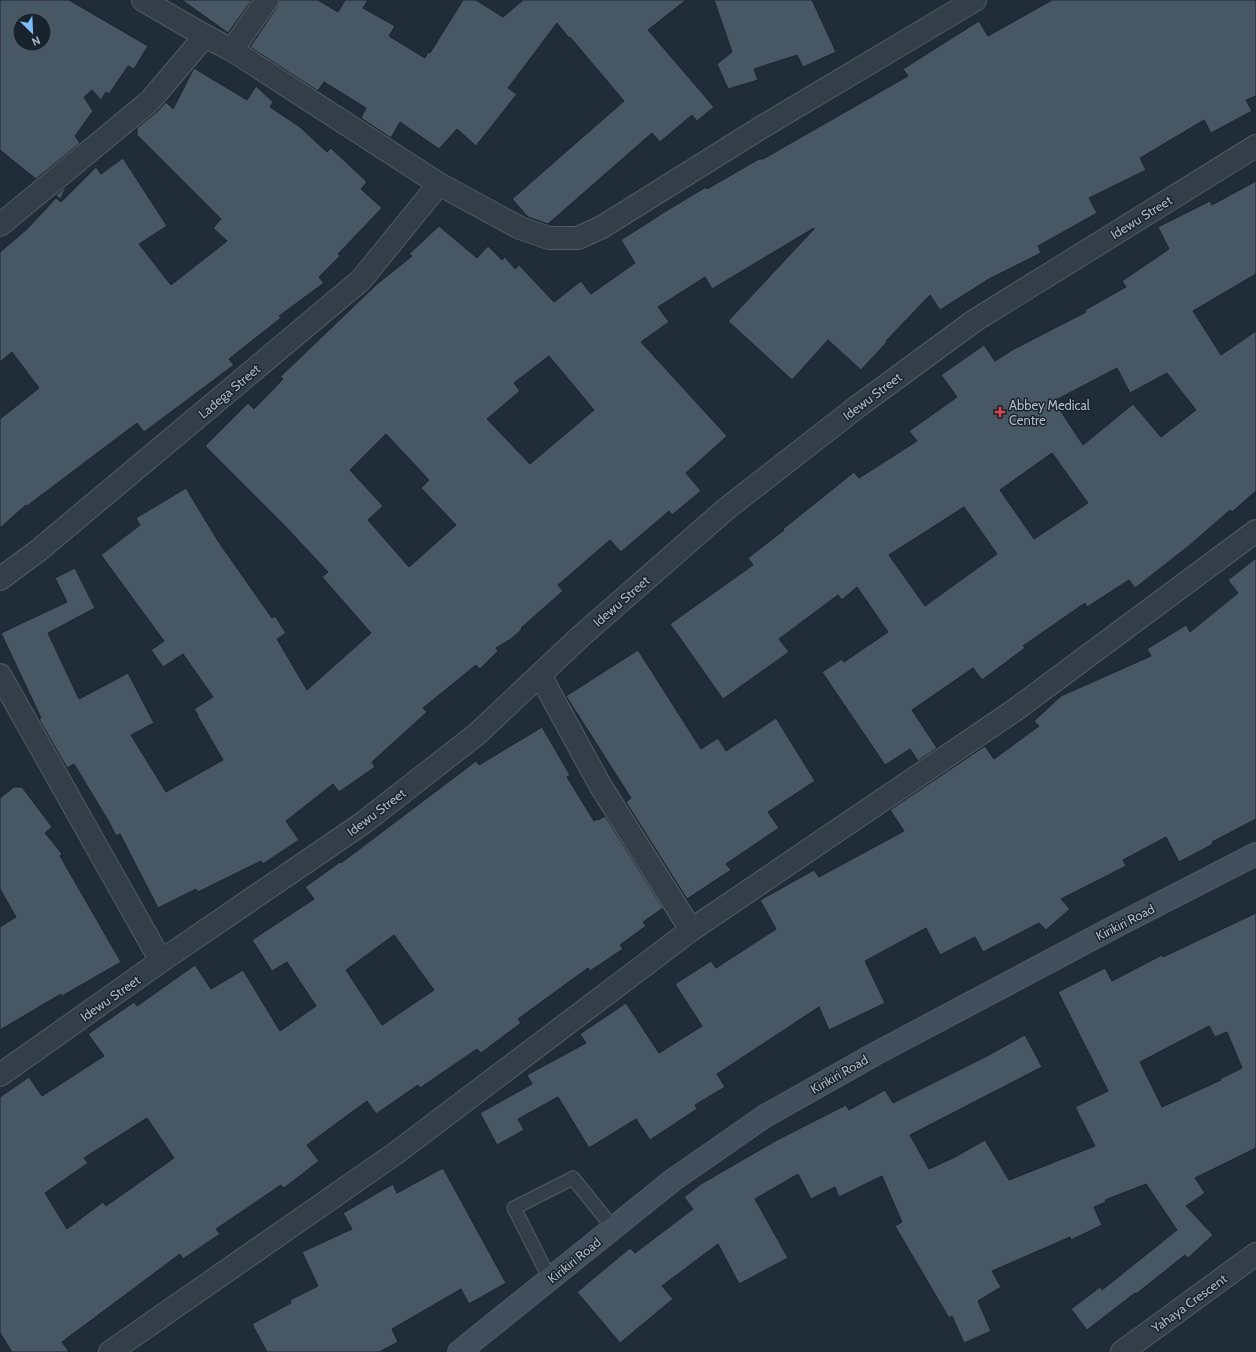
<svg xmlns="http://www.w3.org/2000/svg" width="1256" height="1352" font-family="Cabin,sans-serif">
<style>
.building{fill:#485764;stroke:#1b252f;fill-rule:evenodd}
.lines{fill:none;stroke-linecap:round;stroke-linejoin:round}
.service-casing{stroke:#515c66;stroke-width:15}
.minor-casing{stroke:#515c66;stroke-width:24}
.secondary-casing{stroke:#515c66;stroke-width:24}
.service{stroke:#333e48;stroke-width:13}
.minor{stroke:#333e48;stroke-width:22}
.secondary{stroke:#414e5c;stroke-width:22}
.health-dot{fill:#e0444e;stroke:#19232d;stroke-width:1.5}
.labels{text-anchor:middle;stroke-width:3;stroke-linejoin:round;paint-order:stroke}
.street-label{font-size:13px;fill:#aeb9c5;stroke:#19232d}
.poi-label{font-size:13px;fill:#aeb9c5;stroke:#19232d;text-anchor:start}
</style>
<rect width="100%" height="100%" fill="#202d38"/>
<!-- building -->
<g class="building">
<path d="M0,0H69L148,46L134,69L128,66L109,94L106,92L101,100L92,90L84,97L93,111L75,136L80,143L36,179L0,150ZM20,20H44V44H20Z"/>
<polygon points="182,0 252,0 228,33"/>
<polygon points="279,0 318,0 338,12 345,0 368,0 363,8 395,26 389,36 425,58 428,52 430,53 463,0 476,0 503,17 523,0 686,0 648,30 714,107 697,121 692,115 660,142 652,133 548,224 528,217 512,199 624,101 570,37 569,38 557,23 508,88 517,94 476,146 457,129 439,149 400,122 391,138 361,118 366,108 324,82 318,91 250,47 277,7"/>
<polygon points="714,0 812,0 836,52 803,67 797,55 754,69 758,80 728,89 717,64 732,52"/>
<path d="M1052,0H1256V96L1246,100L1252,111L1211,133L1204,120L1140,158L1146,170L1089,198L1097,213L1038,246L1041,253L989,279L940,310L930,295L886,341L887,342L861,370L828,340L792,380L728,321L814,229V228L712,289L705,277L658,307L669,322L641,342L727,436L686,473L701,491L672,515L669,511L621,552L610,540L558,585L563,591L521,628L522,629L511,639L496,648L498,651L480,669L476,665L423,708L427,712L372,762L375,767L339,792L333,784L286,821L299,840L263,864L261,861L198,892L196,889L158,908L120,834L116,836L109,822L74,764L67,768L39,719L41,718L1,633L67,602L55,578L75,568L95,608L48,633L79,699L128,673L154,723L131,735L166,792L223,760L197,715H198L194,709L213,697L183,654L163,667L151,650L164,641L101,555L140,525L136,518L186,488L218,541L272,618L275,616L286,633L277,639L307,690L371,633L322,577L328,572L285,526L205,446L248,403L254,409L283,379L280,377L377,284L412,256L409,254L439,226L477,258L488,246L502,260L505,257L515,269L519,265L554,302L581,281L591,294L635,263L621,240L666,211L706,187L707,189L759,159H763L908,76L903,69L979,21L988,36ZM549,356L594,410L530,464L487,419L520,391L514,383ZM386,434L429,480L421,488L456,525L409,567L368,520L383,506L350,470Z"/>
<polygon points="194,68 247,100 256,86 273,102 270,107 300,127 327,152 331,148 367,182 361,189 382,208 338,254 340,256 319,277 324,283 279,316 281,318 229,359 234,365 144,432 137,423 27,506 26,505 0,528 0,419 39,388 12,352 0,362 0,252 27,229 56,198 61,202 96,167 101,174 123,158 167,226 139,244 171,285 227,241 213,228 221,219 137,135 137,128 158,111 166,102 173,109"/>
<path d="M1256,181V274L1193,311L1221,355L1256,331V491L1232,512L1230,510L1190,545L1135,588L1129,580L1087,607L1085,603L1023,646L1025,648L982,680L973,668L912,710L937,748L918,761L910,749L885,765L822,672L842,659L844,662L888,632L857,587L842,600L838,595L779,639L789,652L723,699L670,624L753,565L748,558L784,530L783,529L854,472L859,478L917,441L909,431L957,397L941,375L984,345L995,361L1014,349L1086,312L1085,310L1126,287L1122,281L1169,249L1158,227L1210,201L1212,205ZM1117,368L1130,393L1167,373L1196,410L1161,437L1133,404L1083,445L1054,401ZM1052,453L1088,503L1034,539L1000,490ZM964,507L997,554L925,606L889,555Z"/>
<polygon points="67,186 60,199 56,195"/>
<polygon points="1256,558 1256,819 1212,842 1213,844 1179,862 1166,837 1123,860 1126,866 1061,899 1070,909 1046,930 1039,923 983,952 975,937 940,955 926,928 865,961 885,1003 829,1030 819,1007 717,1074 725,1087 695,1105 697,1109 650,1140 636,1119 589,1148 558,1097 518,1119 524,1130 497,1145 480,1113 532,1084 527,1075 586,1043 580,1034 626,1003 659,1053 702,1026 675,984 711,961 716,968 776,929 760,900 814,870 819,877 904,831 890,810 985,746 994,759 1039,726 1034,721 1061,696 1151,656 1147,649 1186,625 1190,632 1238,593 1228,580"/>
<polygon points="638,650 701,749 718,738 726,751 776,718 815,781 768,812 779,828 726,864 731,870 687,899 626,802 631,798 566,696"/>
<path d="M542,727L570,775L567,777L594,821L597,819L598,820L605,816L663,908L643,922L646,926L620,945L623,949L590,971L588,968L518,1019L521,1023L481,1053L477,1049L420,1088L418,1085L376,1114L367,1101L307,1145L319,1161L284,1188L281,1185L216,1229L220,1234L183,1259L180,1254L62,1342L69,1352H12L0,1333V1097L29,1077L42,1096L104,1056L88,1034L134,1002L137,1006L195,965L211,989L243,970L280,1031L316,1006L287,962L272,971L252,940L314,899L305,887L340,862L341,863L476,761L479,765ZM394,935L434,990L382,1025L346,970ZM147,1118L174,1158L106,1206L103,1202L67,1229L45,1193L88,1163L84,1158Z"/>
<polygon points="14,787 22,787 52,827 45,833 62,854 60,856 121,962 62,996 61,994 0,1030 0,927 16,917 0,889 0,798"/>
<path d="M1256,913V1148L1195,1178L1205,1193L1186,1206L1213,1235L1188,1258L1185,1255L1136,1294L1135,1293L1087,1330L1071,1309L1100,1287L1102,1290L1177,1230L1146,1184L1105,1200L1106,1202L1094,1207L1102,1225L1071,1240L1070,1237L992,1271L1001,1287L978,1301L991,1331L964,1343L952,1316L949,1318L895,1226L902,1222L882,1176L839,1197L835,1187L811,1199L798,1174L755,1199L788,1258L739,1284L718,1244L662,1286L673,1299L620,1343L577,1292L630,1248L635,1253L693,1209L684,1197L701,1184L777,1140L846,1105L849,1110L885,1090L893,1103L987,1056L1025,1035L1042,1067L910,1135L929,1169L955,1157L985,1140L1009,1180L1095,1146L1075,1107L1108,1091L1058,992L1105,968L1112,981L1162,955L1163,957ZM1209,1026L1215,1037L1227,1032L1242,1068L1220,1079L1221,1080L1162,1107L1140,1062Z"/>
<polygon points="443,1168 506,1283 469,1304 461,1289 392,1329 398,1342 379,1352 267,1352 252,1324 291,1303 290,1300 318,1286 302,1252 352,1229 343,1213 393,1184 397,1193"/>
</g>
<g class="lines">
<!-- service casing -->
<g class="service-casing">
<polyline id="service" points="550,1279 514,1208 573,1178 613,1228"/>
</g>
<!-- minor casing -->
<g class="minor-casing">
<g id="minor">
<polyline points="143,0 205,36 232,50 439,184 520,228 549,238 578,238 602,227 762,127 975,0"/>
<polyline points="232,50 267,0"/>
<polyline points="0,225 150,101 205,36"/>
<polyline points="0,579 39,550 361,280 439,184"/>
<polyline points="0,675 161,961"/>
<polyline points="540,675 600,785 691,930"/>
<polyline points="0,1075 161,961 363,823 477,734 581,636 726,509 857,407 974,321 1256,146"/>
<polyline points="110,1352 396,1153 691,930 1015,710 1256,531"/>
<polyline points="1122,1352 1256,1254"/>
</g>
</g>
<!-- secondary casing -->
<g class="secondary-casing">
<polyline id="secondary" points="459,1352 673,1180 765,1116 875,1054 1118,925 1256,854"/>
</g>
<!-- service -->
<use href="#service" class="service"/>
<!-- minor -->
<use href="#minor" class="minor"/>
<!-- secondary -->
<use href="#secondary" class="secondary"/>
</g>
<!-- markers -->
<path class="health-dot" d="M998 406h4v4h4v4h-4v4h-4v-4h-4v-4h4z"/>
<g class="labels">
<!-- street labels -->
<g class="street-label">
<text transform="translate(1141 217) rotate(-32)" y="5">Idewu Street</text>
<text transform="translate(229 391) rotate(-40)" y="5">Ladega Street</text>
<text transform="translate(872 396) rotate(-37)" y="5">Idewu Street</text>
<text transform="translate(621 601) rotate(-41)" y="5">Idewu Street</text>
<text transform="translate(376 812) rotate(-37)" y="5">Idewu Street</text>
<text transform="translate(1125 922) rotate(-27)" y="5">Kirikiri Road</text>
<text transform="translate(110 998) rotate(-35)" y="5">Idewu Street</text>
<text transform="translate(839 1074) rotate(-30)" y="5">Kirikiri Road</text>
<text transform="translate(574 1260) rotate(-39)" y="5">Kirikiri Road</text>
<text transform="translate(1189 1303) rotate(-36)" y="5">Yahaya Crescent</text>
</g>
<!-- poi labels -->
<g class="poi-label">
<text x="1009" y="410">Abbey Medical<tspan x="1009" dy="15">Centre</tspan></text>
</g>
</g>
<!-- north arrow -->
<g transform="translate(32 32) rotate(156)"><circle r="19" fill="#19232d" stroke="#555f6a"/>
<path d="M0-3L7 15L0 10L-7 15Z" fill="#7ebbfa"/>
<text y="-6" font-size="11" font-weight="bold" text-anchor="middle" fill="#aeb9c5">N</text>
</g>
</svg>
